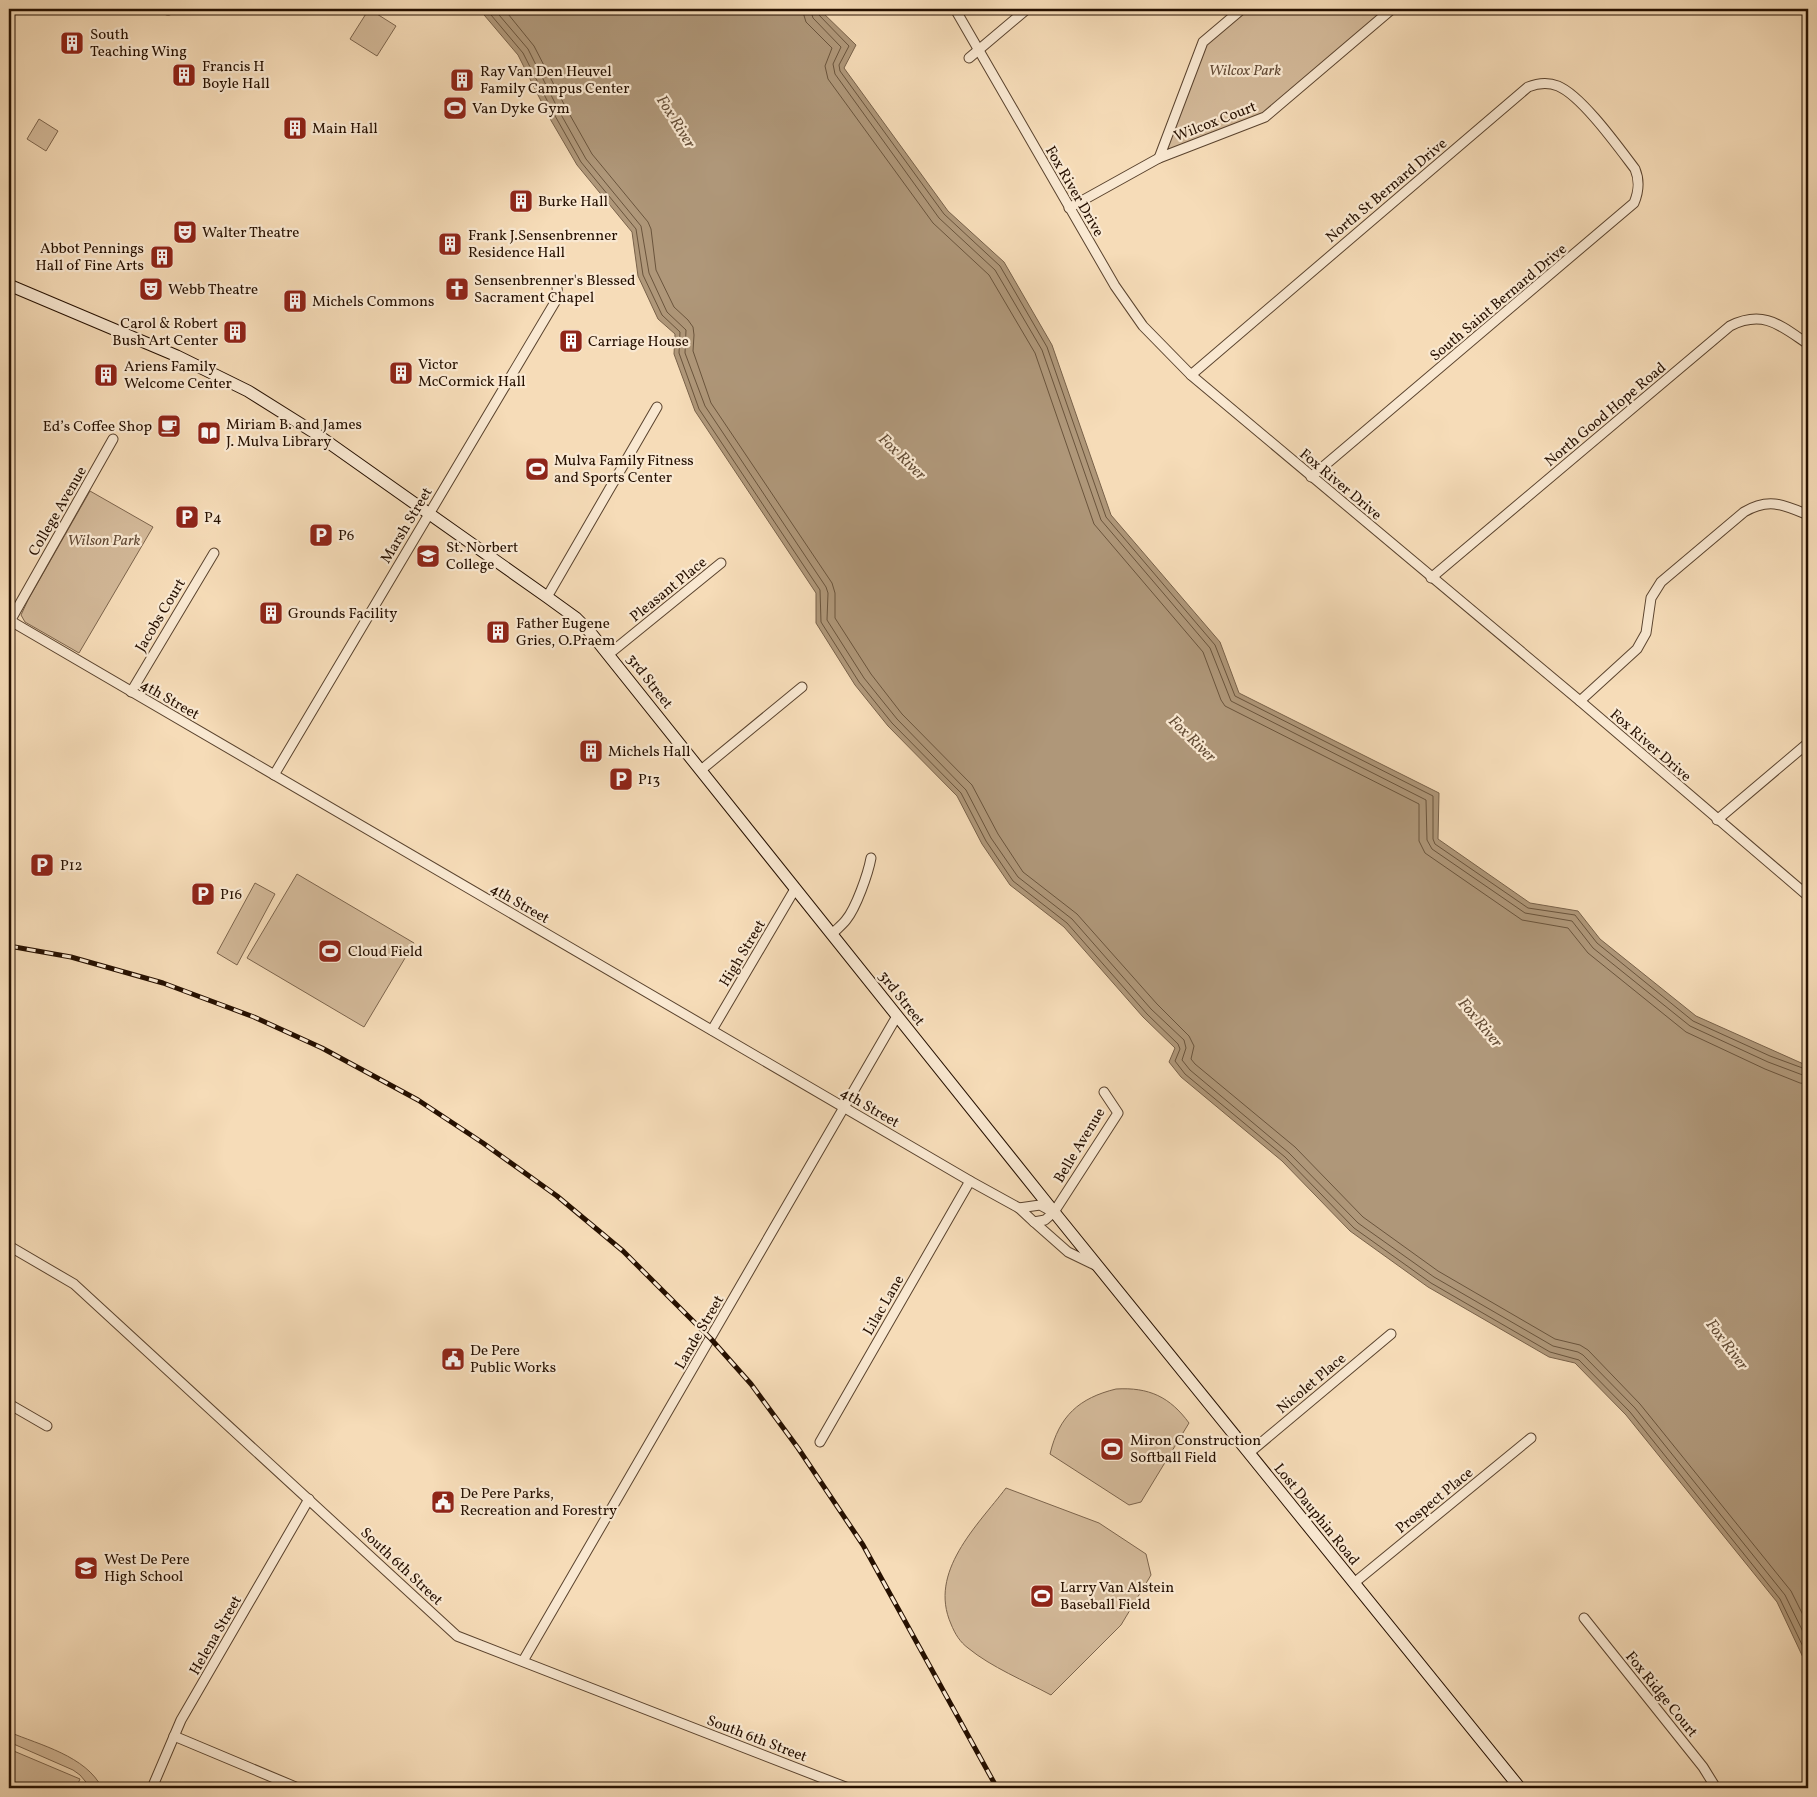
<svg xmlns="http://www.w3.org/2000/svg" width="1817" height="1797" font-family="Vollkorn,serif">
<style>
.green{fill:#d3b999;stroke:#7c644c}
.water{fill:#af9779;stroke:#786149}
.lines{fill:none;stroke-linecap:round;stroke-linejoin:round}
.shore{stroke:#6a543c;stroke-width:1}
.street-casing{stroke:#5a432e;stroke-width:11}
.secondary-casing{stroke:#261000;stroke-width:13}
.street{stroke:#f9e8d1;stroke-width:9}
.secondary{stroke:#f9e8d1;stroke-width:11}
.rail-casing{stroke:#261000;stroke-width:5}
.rail{stroke:#f9e8d1;stroke-width:3;stroke-dasharray:9;stroke-linecap:butt}
.labels{text-anchor:middle;stroke-width:4.5;stroke-linejoin:round;paint-order:stroke}
.poi-label{font-size:15px;fill:#261000;stroke:#f9e8d1;text-anchor:start}
.park-label{font-size:15px;font-style:italic;fill:#634b36;stroke:#f9e8d1}
.street-label{font-size:15px;fill:#261000;stroke:#f9e8d1}
.water-label{font-size:16px;font-style:italic;fill:#644d36;stroke:#f9e8d1}
</style>
<rect width="100%" height="100%" fill="#f6dcb8"/>
<filter id="stains"><feTurbulence type="fractalNoise" baseFrequency=".004" numOctaves="4"/><feColorMatrix values="0 0 0 0 .2 0 0 0 0 .09 0 0 0 0 .02 0 0 0 .5 -.17"/></filter>
<radialGradient id="worn" r=".72"><stop offset=".6" stop-color="#630" stop-opacity="0"/><stop offset="1" stop-color="#630" stop-opacity=".3"/></radialGradient>
<!-- green -->
<g class="green">
<polygon points="369,9 396,26 377,56 350,39"/>
<polygon points="1242,9 1392,9 1265,117 1159,158 1203,42"/>
<polygon points="39,119 58,131 46,151 27,139"/>
<polygon points="90,491 153,527 79,653 25,622 21,615 28,600"/>
<polygon points="297,874 414,943 364,1027 247,958"/>
<polygon points="255,883 275,894 237,965 217,953"/>
<path d="M1116,1389C1149,1387 1170,1397 1189,1423L1141,1502L1129,1505L1050,1454C1059,1416 1079,1398 1116,1389Z"/>
<path d="M1006,1488L1099,1523L1146,1554L1151,1575L1121,1625L1051,1695C1025,1681 991,1667 968,1648C960,1642 955,1634 951,1624C928,1572 977,1526 1006,1488Z"/>
<path d="M9,1732C40,1745 86,1756 102,1788H91L80,1775L73,1770L9,1742Z"/>
<polygon points="9,1749 80,1779 76,1788 9,1788"/>
</g>
<!-- water -->
<polygon class="water" points="479,9 819,9 856,45 844,68 948,211 1004,262 1052,345 1111,515 1220,642 1239,693 1439,793 1438,839 1530,903 1578,911 1600,939 1696,1016 1808,1066 1808,1668 1777,1602 1626,1415 1575,1363 1549,1357 1428,1287 1350,1231 1282,1161 1181,1077 1169,1062 1175,1048 1143,1017 1064,927 1010,885 982,844 957,796 888,726 855,685 816,623 816,593 695,411 674,354 675,334 658,319 638,276 632,232 577,165 549,117 518,55"/>
<g class="lines">
<!-- shore -->
<g class="shore">
<polyline points="486,9 523,53 554,114 581,162 636,229 643,275 662,315 680,332 679,353 699,409 820,590 821,622 859,682 892,723 961,793 986,841 1013,881 1067,923 1147,1014 1178,1044 1180,1049 1175,1061 1185,1074 1285,1157 1354,1228 1431,1283 1550,1352 1579,1360 1630,1412 1780,1599 1808,1657"/>
<polyline points="494,9 528,49 559,111 586,159 641,226 649,273 667,312 686,330 685,353 705,406 826,587 828,593 827,620 864,678 897,719 966,790 991,838 1018,877 1072,919 1151,1009 1184,1040 1186,1048 1182,1060 1190,1070 1289,1153 1358,1223 1434,1277 1553,1346 1578,1352 1583,1355 1635,1408 1785,1595 1808,1642"/>
<polyline points="504,9 534,46 566,108 592,154 648,222 651,229 656,270 674,307 688,320 693,327 694,335 693,351 711,403 832,583 835,593 835,618 871,674 902,714 972,785 998,834 1023,872 1077,914 1157,1004 1189,1036 1194,1046 1191,1059 1195,1064 1295,1147 1363,1217 1438,1271 1555,1339 1580,1345 1588,1350 1640,1404 1791,1591 1808,1625"/>
<polyline points="802,9 806,22 832,48 825,66 828,79 933,223 989,275 1035,353 1094,524 1203,652 1221,700 1225,706 1419,804 1419,841 1425,853 1522,920 1568,928 1588,953 1686,1032 1765,1069 1800,1083 1808,1084"/>
<polyline points="810,9 813,18 841,47 833,64 835,74 939,218 995,270 1042,350 1101,520 1210,648 1231,701 1426,800 1427,840 1432,849 1525,913 1572,921 1593,948 1690,1026 1768,1062 1808,1077"/>
<polyline points="816,9 818,14 849,46 839,65 840,71 944,214 1000,266 1047,347 1106,517 1215,645 1235,696 1433,796 1433,839 1435,844 1528,908 1575,915 1597,943 1693,1021 1770,1056 1808,1070"/>
</g>
<!-- street casing -->
<g class="street-casing">
<g id="street">
<polyline points="955,9 1115,286 1143,326 1191,375 1580,701 1808,896"/>
<polyline points="1242,9 1203,42 1159,158 1265,117 1392,9"/>
<polyline points="168,10 169,9"/>
<polyline points="969,58 1027,9"/>
<polyline points="1069,208 1159,158"/>
<path d="M1191,375L1528,87C1538,83 1548,82 1558,86C1582,96 1619,148 1635,169C1640,181 1639,191 1634,203L1311,477"/>
<path d="M1431,578L1730,326C1764,309 1781,326 1808,344"/>
<polyline points="547,597 657,407"/>
<polyline points="9,620 970,1181 1019,1208 1034,1222 1045,1220 1054,1212 1118,1113 1104,1092"/>
<polyline points="9,623 113,439"/>
<polyline points="609,654 721,563"/>
<polyline points="131,692 214,553"/>
<path d="M1580,701L1637,649L1646,633L1651,598L1661,582L1744,512C1769,497 1784,505 1808,515"/>
<polyline points="701,770 802,687"/>
<polyline points="274,775 558,297 557,287"/>
<polyline points="1717,820 1808,743"/>
<path d="M832,934C837,929 842,925 846,920C856,908 868,874 871,858"/>
<polyline points="712,1030 795,889"/>
<polyline points="1019,1208 1040,1205 1053,1212"/>
<polyline points="1034,1222 1068,1252 1097,1266"/>
<polyline points="9,1246 74,1284 457,1636 848,1788"/>
<polyline points="9,1404 47,1426"/>
<polyline points="820,1442 970,1181"/>
<polyline points="1249,1453 1391,1334"/>
<polyline points="1354,1583 1531,1438"/>
<polyline points="1584,1618 1703,1767 1716,1788"/>
<polyline points="523,1661 897,1016"/>
<polyline points="174,1736 298,1788"/>
<polyline points="152,1788 181,1720 309,1499"/>
</g>
</g>
<!-- secondary casing -->
<g class="secondary-casing">
<polyline id="secondary" points="9,285 177,356 248,391 315,433 547,597 576,618 590,632 1054,1212 1520,1788"/>
</g>
<!-- street -->
<use href="#street" class="street"/>
<!-- secondary -->
<use href="#secondary" class="secondary"/>
<!-- rail casing -->
<g class="rail-casing">
<polyline id="rail" points="9,946 71,957 163,983 254,1017 322,1048 418,1100 483,1143 557,1196 623,1251 711,1339 751,1384 798,1448 863,1545 997,1788"/>
</g>
<!-- rail -->
<use href="#rail" class="rail"/>
</g>
<!-- icons -->
<defs>
<g id="building-square" transform="scale(1.25)"><rect x="-9" y="-9" width="18" height="18" rx="4" fill="#8f2418" stroke="#f9e8d1"/><path d="M-4-6H4V6H1V3H-1V6H-4ZM-2.5-4.3h1.7v1.8h-1.7ZM.8-4.3h1.7v1.8H.8ZM-2.5-1h1.7V.8h-1.7ZM.8-1h1.7V.8H.8Z" fill="#fff"/></g>
<g id="stadium-square" transform="scale(1.25)"><rect x="-9" y="-9" width="18" height="18" rx="4" fill="#8f2418" stroke="#f9e8d1"/><path d="M0-5a6.5 5 0 1 0 0 10a6.5 5 0 1 0 0-10ZM-3.5-1.8h7v3.6h-7Z" fill="#fff"/></g>
<g id="theatre-square" transform="scale(1.25)"><rect x="-9" y="-9" width="18" height="18" rx="4" fill="#8f2418" stroke="#f9e8d1"/><path d="M-5-5.5Q0-4 5-5.5V0Q5 5 0 6Q-5 5-5 0ZM-3.3-2.5H-1v1.5H-3.3ZM1-2.5H3.3v1.5H1ZM-2.8 1Q0 5.5 2.8 1Z" fill="#fff"/></g>
<g id="church-square" transform="scale(1.25)"><rect x="-9" y="-9" width="18" height="18" rx="4" fill="#8f2418" stroke="#f9e8d1"/><path d="M-1.2-6h2.4v3.5h3.3v2.4h-3.3V6h-2.4V-.1h-3.3v-2.4h3.3Z" fill="#fff"/></g>
<g id="cafe-square" transform="scale(1.25)"><rect x="-9" y="-9" width="18" height="18" rx="4" fill="#8f2418" stroke="#f9e8d1"/><path d="M-5.5-4.5H6V0H3Q3 3.5 0 3.5H-2.5Q-5.5 3.5-5.5 0ZM3-3.2v2h1.7v-2ZM-6 4.5H4V6H-6Z" fill="#fff"/></g>
<g id="library-square" transform="scale(1.25)"><rect x="-9" y="-9" width="18" height="18" rx="4" fill="#8f2418" stroke="#f9e8d1"/><path d="M-6-4Q-3-5.5-.7-3.5V5Q-3 3-6 4ZM6-4Q3-5.5 .7-3.5V5Q3 3 6 4Z" fill="#fff"/></g>
<g id="parking-square" transform="scale(1.25)"><rect x="-9" y="-9" width="18" height="18" rx="4" fill="#8f2418" stroke="#f9e8d1"/><path d="M-3.5-5.5H1a3.5 3.5 0 0 1 0 7H-1V5.5H-3.5ZM-1-3.4V-.6H.8a1.4 1.4 0 0 0 0-2.8Z" fill="#fff"/></g>
<g id="university-square" transform="scale(1.25)"><rect x="-9" y="-9" width="18" height="18" rx="4" fill="#8f2418" stroke="#f9e8d1"/><path d="M0-5L7-2L0 1L-7-2ZM-4 1L0 2.5L4 1V4Q0 6-4 4Z" fill="#fff"/></g>
<g id="civic-square" transform="scale(1.25)"><rect x="-9" y="-9" width="18" height="18" rx="4" fill="#8f2418" stroke="#f9e8d1"/><path d="M-.6-6.5H3V-4.5H.6V-3L4-1V1h2V6H-6V1h2V-1L-.6-3ZM-1.2 2.5V6h2.4V2.5Z" fill="#fff"/></g>
<g id="school-square" transform="scale(1.25)"><rect x="-9" y="-9" width="18" height="18" rx="4" fill="#8f2418" stroke="#f9e8d1"/><path d="M0-5L7-2L0 1L-7-2ZM-4 1L0 2.5L4 1V4Q0 6-4 4Z" fill="#fff"/></g>
</defs>
<g fill-rule="evenodd">
<use href="#building-square" x="72" y="43"/>
<use href="#building-square" x="184" y="75"/>
<use href="#building-square" x="462" y="80"/>
<use href="#stadium-square" x="455" y="108"/>
<use href="#building-square" x="295" y="128"/>
<use href="#building-square" x="521" y="201"/>
<use href="#theatre-square" x="185" y="232"/>
<use href="#building-square" x="450" y="244"/>
<use href="#building-square" x="162" y="257"/>
<use href="#theatre-square" x="151" y="289"/>
<use href="#church-square" x="457" y="289"/>
<use href="#building-square" x="295" y="301"/>
<use href="#building-square" x="235" y="332"/>
<use href="#building-square" x="571" y="341"/>
<use href="#building-square" x="401" y="373"/>
<use href="#building-square" x="106" y="375"/>
<use href="#cafe-square" x="169" y="426"/>
<use href="#library-square" x="209" y="433"/>
<use href="#stadium-square" x="537" y="469"/>
<use href="#parking-square" x="187" y="517"/>
<use href="#parking-square" x="321" y="535"/>
<use href="#university-square" x="428" y="556"/>
<use href="#building-square" x="271" y="613"/>
<use href="#building-square" x="498" y="632"/>
<use href="#building-square" x="591" y="751"/>
<use href="#parking-square" x="621" y="779"/>
<use href="#parking-square" x="42" y="865"/>
<use href="#parking-square" x="203" y="894"/>
<use href="#stadium-square" x="330" y="951"/>
<use href="#civic-square" x="453" y="1359"/>
<use href="#stadium-square" x="1112" y="1449"/>
<use href="#civic-square" x="443" y="1502"/>
<use href="#school-square" x="86" y="1568"/>
<use href="#stadium-square" x="1042" y="1596"/>
</g>
<g class="labels">
<!-- poi labels -->
<g class="poi-label">
<text x="90" y="39">South<tspan x="90" dy="17">Teaching Wing</tspan></text>
<text x="202" y="71">Francis H<tspan x="202" dy="17">Boyle Hall</tspan></text>
<text x="480" y="76">Ray Van Den Heuvel<tspan x="480" dy="17">Family Campus Center</tspan></text>
<text x="472" y="113">Van Dyke Gym</text>
<text x="312" y="133">Main Hall</text>
<text x="538" y="206">Burke Hall</text>
<text x="202" y="237">Walter Theatre</text>
<text x="468" y="240">Frank J.Sensenbrenner<tspan x="468" dy="17">Residence Hall</tspan></text>
<text x="144" y="253" text-anchor="end">Abbot Pennings<tspan x="144" dy="17">Hall of Fine Arts</tspan></text>
<text x="474" y="285">Sensenbrenner's Blessed<tspan x="474" dy="17">Sacrament Chapel</tspan></text>
<text x="168" y="294">Webb Theatre</text>
<text x="312" y="306">Michels Commons</text>
<text x="218" y="328" text-anchor="end">Carol &amp; Robert<tspan x="218" dy="17">Bush Art Center</tspan></text>
<text x="588" y="346">Carriage House</text>
<text x="418" y="369">Victor<tspan x="418" dy="17">McCormick Hall</tspan></text>
<text x="124" y="371">Ariens Family<tspan x="124" dy="17">Welcome Center</tspan></text>
<text x="226" y="429">Miriam B. and James<tspan x="226" dy="17">J. Mulva Library</tspan></text>
<text x="152" y="431" text-anchor="end">Ed’s Coffee Shop</text>
<text x="554" y="465">Mulva Family Fitness<tspan x="554" dy="17">and Sports Center</tspan></text>
<text x="204" y="522">P4</text>
<text x="338" y="540">P6</text>
<text x="446" y="552">St. Norbert<tspan x="446" dy="17">College</tspan></text>
<text x="288" y="618">Grounds Facility</text>
<text x="516" y="628">Father Eugene<tspan x="516" dy="17">Gries, O.Praem</tspan></text>
<text x="608" y="756">Michels Hall</text>
<text x="638" y="784">P13</text>
<text x="60" y="870">P12</text>
<text x="220" y="899">P16</text>
<text x="348" y="956">Cloud Field</text>
<text x="470" y="1355">De Pere<tspan x="470" dy="17">Public Works</tspan></text>
<text x="1130" y="1445">Miron Construction<tspan x="1130" dy="17">Softball Field</tspan></text>
<text x="460" y="1498">De Pere Parks,<tspan x="460" dy="17">Recreation and Forestry</tspan></text>
<text x="104" y="1564">West De Pere<tspan x="104" dy="17">High School</tspan></text>
<text x="1060" y="1592">Larry Van Alstein<tspan x="1060" dy="17">Baseball Field</tspan></text>
</g>
<!-- park labels -->
<g class="park-label">
<text x="1245" y="75">Wilcox Park</text>
<text x="104" y="545">Wilson Park</text>
</g>
<!-- street labels -->
<g class="street-label">
<text transform="translate(1215 121) rotate(-21)" y="5">Wilcox Court</text>
<text transform="translate(1386 190) rotate(-40)" y="5">North St Bernard Drive</text>
<text transform="translate(1075 191) rotate(60)" y="5">Fox River Drive</text>
<text transform="translate(1498 302) rotate(-40)" y="5">South Saint Bernard Drive</text>
<text transform="translate(1605 414) rotate(-40)" y="5">North Good Hope Road</text>
<text transform="translate(1341 484) rotate(40)" y="5">Fox River Drive</text>
<text transform="translate(57 511) rotate(-60)" y="5">College Avenue</text>
<text transform="translate(406 525) rotate(-59)" y="5">Marsh Street</text>
<text transform="translate(668 589) rotate(-39)" y="5">Pleasant Place</text>
<text transform="translate(160 615) rotate(-59)" y="5">Jacobs Court</text>
<text transform="translate(650 681) rotate(52)" y="5">3rd Street</text>
<text transform="translate(170 699) rotate(30)" y="5">4th Street</text>
<text transform="translate(1651 745) rotate(41)" y="5">Fox River Drive</text>
<text transform="translate(520 903) rotate(30)" y="5">4th Street</text>
<text transform="translate(742 953) rotate(-59)" y="5">High Street</text>
<text transform="translate(902 998) rotate(52)" y="5">3rd Street</text>
<text transform="translate(870 1107) rotate(30)" y="5">4th Street</text>
<text transform="translate(1079 1145) rotate(-59)" y="5">Belle Avenue</text>
<text transform="translate(883 1305) rotate(-60)" y="5">Lilac Lane</text>
<text transform="translate(699 1332) rotate(-60)" y="5">Lande Street</text>
<text transform="translate(1311 1383) rotate(-40)" y="5">Nicolet Place</text>
<text transform="translate(1434 1500) rotate(-39)" y="5">Prospect Place</text>
<text transform="translate(1317 1514) rotate(51)" y="5">Lost Dauphin Road</text>
<text transform="translate(402 1566) rotate(43)" y="5">South 6th Street</text>
<text transform="translate(215 1635) rotate(-60)" y="5">Helena Street</text>
<text transform="translate(1662 1694) rotate(51)" y="5">Fox Ridge Court</text>
<text transform="translate(757 1738) rotate(21)" y="5">South 6th Street</text>
</g>
<!-- water labels -->
<g class="water-label">
<text transform="translate(677 121) rotate(58)" y="6">Fox River</text>
<text transform="translate(903 456) rotate(44)" y="6">Fox River</text>
<text transform="translate(1193 738) rotate(44)" y="6">Fox River</text>
<text transform="translate(1481 1022) rotate(50)" y="6">Fox River</text>
<text transform="translate(1728 1344) rotate(53)" y="6">Fox River</text>
</g>
</g>
<!-- margin -->
<rect width="1817" height="1797" fill="none" stroke="#f6dcb8" stroke-width="30"/>
<rect x="10" y="10" width="1797" height="1777" fill="none" stroke="#261000" stroke-width="2.5"/>
<rect x="15" y="15" width="1787" height="1767" fill="none" stroke="#261000"/>
<rect width="100%" height="100%" filter="url(#stains)"/>
<rect width="100%" height="100%" fill="url(#worn)"/>
</svg>
